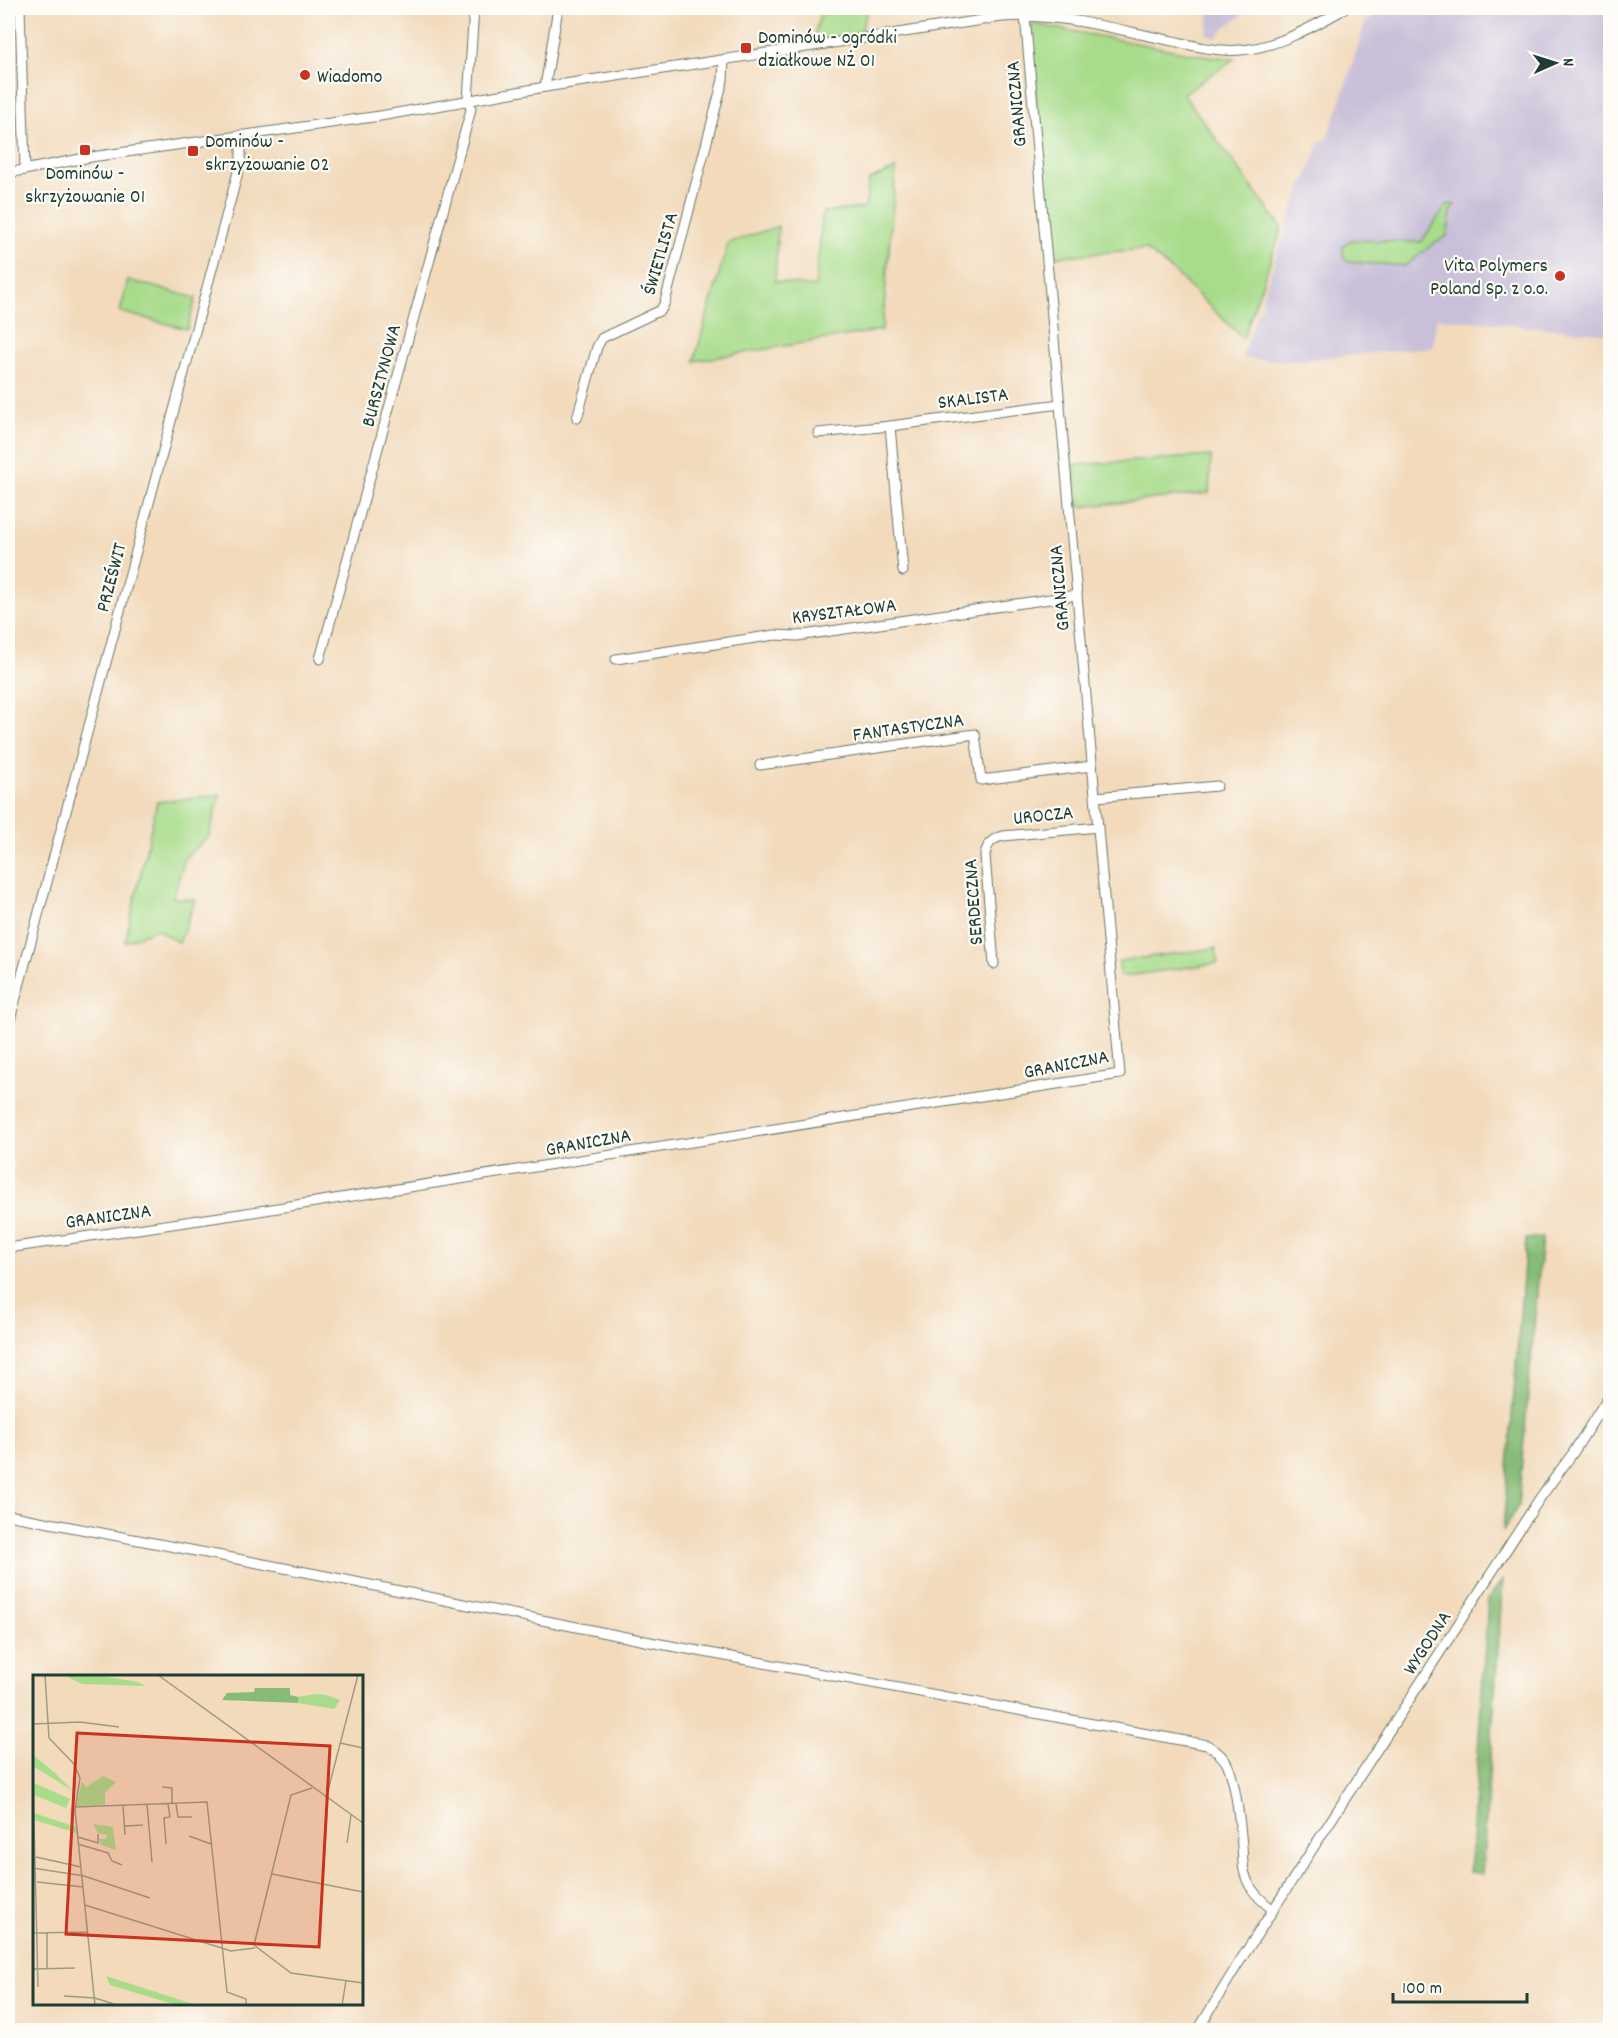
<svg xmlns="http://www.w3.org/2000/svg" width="1618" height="2038" font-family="Dekko,sans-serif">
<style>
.industrial{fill:#c9bfd8}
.green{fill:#a8dc8b;stroke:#648c60;stroke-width:1.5}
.forest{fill:#86bc77;stroke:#527c56;stroke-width:1.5}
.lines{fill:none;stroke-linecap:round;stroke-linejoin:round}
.minor-casing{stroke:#697463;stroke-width:11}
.minor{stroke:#fff;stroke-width:9}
.poi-dot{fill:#c8321e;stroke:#fdfcf7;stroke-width:2}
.labels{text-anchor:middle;stroke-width:4.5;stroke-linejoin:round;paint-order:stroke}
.poi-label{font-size:20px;fill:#1f3d34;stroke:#fdfcf7;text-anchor:start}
.street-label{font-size:20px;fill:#1f3d34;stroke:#fdfcf7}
.inset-road{fill:none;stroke:#9e9b85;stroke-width:1.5}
.view{fill:#c8321e;fill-opacity:0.15;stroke:#c8321e;stroke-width:3}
.inset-edge{fill:none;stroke:#1f3d34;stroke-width:3}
</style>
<rect width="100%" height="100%" fill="#fdfcf7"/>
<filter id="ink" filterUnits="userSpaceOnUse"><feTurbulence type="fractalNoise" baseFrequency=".0167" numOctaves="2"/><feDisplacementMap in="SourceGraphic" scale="12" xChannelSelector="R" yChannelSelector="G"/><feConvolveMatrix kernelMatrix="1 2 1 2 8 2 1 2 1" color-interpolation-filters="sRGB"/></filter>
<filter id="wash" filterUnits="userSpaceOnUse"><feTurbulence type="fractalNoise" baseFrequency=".008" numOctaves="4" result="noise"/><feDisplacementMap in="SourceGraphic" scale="24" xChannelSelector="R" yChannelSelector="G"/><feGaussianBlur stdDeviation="1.35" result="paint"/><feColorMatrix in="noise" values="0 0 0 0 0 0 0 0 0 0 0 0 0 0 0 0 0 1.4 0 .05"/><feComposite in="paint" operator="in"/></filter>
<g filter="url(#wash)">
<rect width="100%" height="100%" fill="#f2dabb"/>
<!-- industrial -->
<g class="industrial">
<polygon points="1213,8 1253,8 1224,28 1216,38 1207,34 1208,17"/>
<polygon points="1374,8 1384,9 1384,8 1610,8 1610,334 1436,318 1433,347 1289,361 1246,359 1243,356 1257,312 1260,311 1263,303 1262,298 1287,225 1321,140 1326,141 1343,94 1366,20 1371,20"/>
</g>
<!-- green -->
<g class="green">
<polygon points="822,8 868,8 860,34 813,40"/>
<polygon points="1033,24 1200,55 1234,59 1183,94 1282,228 1243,338 1175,273 1145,249 1052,257 1030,32"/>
<polygon points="896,169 882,330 694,361 728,243 778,226 775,281 815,287 823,212 865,208 869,180"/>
<polygon points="1450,204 1455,205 1451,212 1447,236 1433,244 1405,266 1348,262 1343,257 1343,246 1351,240 1421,242 1445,208"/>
<polygon points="128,280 196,298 187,329 120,312"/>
<polygon points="1211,456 1209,493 1080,507 1074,465"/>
<polygon points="220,795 209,836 185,858 173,898 195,900 179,943 156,929 125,942 157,802"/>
<polygon points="1216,948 1218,963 1120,977 1119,961"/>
</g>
<!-- forest -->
<g class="forest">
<polygon points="1542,1237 1518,1506 1503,1531 1526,1239"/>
<polygon points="1503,1579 1482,1874 1470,1873 1488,1599"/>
</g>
</g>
<g filter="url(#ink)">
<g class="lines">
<!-- minor casing -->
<g class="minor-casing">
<g id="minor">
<polyline points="20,8 25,170"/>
<polyline points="545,87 558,8"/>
<path d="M8,173L91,157L380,116L545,87L1002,17C1059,12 1117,30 1173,41C1195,46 1218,52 1241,50C1278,47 1314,26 1346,8"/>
<polyline points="577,418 597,347 602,338 661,310 665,302 723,80 724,60"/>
<polyline points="890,426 903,571"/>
<polyline points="818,433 890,426 1060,404"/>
<polyline points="320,659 469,117 471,109 468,100 474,8"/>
<polyline points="616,659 775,635 797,636 1077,595"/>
<polyline points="760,765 975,734 981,780 1092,766"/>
<polyline points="1096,797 1217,786"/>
<path d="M994,964L985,856C987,844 991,839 1003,836L1098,827"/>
<polyline points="8,1027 241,161 241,135"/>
<polyline points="8,1248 240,1214 1120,1074 1025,16"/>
<path d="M8,1515L326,1576L655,1643L1207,1745C1216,1750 1225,1758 1229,1768C1237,1790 1240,1823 1242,1846C1243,1855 1242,1866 1245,1874C1249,1890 1261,1900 1273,1910"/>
<polyline points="1198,2030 1238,1964 1540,1498 1573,1453 1610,1394"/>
</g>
</g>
<!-- minor -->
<use href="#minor" class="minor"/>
</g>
</g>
<!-- markers -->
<g class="poi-dot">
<rect x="740" y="42" width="12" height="12" rx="3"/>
<circle cx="305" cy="75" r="6"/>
<rect x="79" y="144" width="12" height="12" rx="3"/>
<rect x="187" y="145" width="12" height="12" rx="3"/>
<circle cx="1560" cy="276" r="6"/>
</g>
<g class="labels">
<!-- poi labels -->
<g class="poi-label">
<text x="758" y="43">Dominów - ogródki<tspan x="758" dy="23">działkowe NŻ 01</tspan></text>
<text x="317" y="82">Wiadomo</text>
<text x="205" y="147">Dominów -<tspan x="205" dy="23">skrzyżowanie 02</tspan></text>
<text x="85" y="179" text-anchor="middle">Dominów -<tspan x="85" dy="23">skrzyżowanie 01</tspan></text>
<text x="1548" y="271" text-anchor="end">Vita Polymers<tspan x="1548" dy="23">Poland Sp. z o.o.</tspan></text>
</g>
<!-- street labels -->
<g class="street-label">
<text transform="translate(1015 104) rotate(-95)" y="7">GRANICZNA</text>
<text transform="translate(659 253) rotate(-74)" y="7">ŚWIETLISTA</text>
<text transform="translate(380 375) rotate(-75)" y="7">BURSZTYNOWA</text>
<text transform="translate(973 397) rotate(-7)" y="7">SKALISTA</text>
<text transform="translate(110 577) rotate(-75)" y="7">PRZEŚWIT</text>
<text transform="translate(1058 588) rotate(-95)" y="7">GRANICZNA</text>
<text transform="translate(844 610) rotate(-7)" y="7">KRYSZTAŁOWA</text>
<text transform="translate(908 726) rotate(-8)" y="7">FANTASTYCZNA</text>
<text transform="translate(1043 814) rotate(-6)" y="7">UROCZA</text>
<text transform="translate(972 902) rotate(-94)" y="7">SERDECZNA</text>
<text transform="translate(1066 1063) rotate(-11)" y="7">GRANICZNA</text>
<text transform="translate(588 1141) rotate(-10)" y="7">GRANICZNA</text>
<text transform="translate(108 1215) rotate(-8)" y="7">GRANICZNA</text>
<text transform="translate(1426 1642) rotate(-57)" y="7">WYGODNA</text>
</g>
</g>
<!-- overview -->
<g transform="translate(33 1675)">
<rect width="330" height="330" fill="#f2dabb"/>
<path d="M31,0H63L105,7L112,11L49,9ZM282,19L293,20L307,25L301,34L265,28V22ZM0,80L22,98L40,116L0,91ZM70,101L83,107L72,118V130L43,131L49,106L53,112ZM1,108L37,124L33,133L1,120ZM1,138L43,152L44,158L1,145ZM60,149L80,152L83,175L68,170L66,164H73L74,160L65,158ZM73,301L126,318L163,330H143L77,310Z" fill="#a8dc8b"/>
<path d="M222,13H257V20L265,22V28L189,25L194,18L221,17Z" fill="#86bc77"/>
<path class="inset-road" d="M12,0L16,63L41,89L47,103L42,135L62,330M125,0L330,148M0,49L47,47L86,52M307,68L330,73M0,104L5,312M129,112L139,113V128M279,113L258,120L221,270L258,298L330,308M293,123L325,0M114,129L119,187M143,129L145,142H159M90,130L92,160M42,132L174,127L194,317L213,324V330M92,151L110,150M156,161L178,169M45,162L65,168V159M314,168L318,140M45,169L75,178L79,186L89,190M133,169L131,143L137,142L135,129M3,182L48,192M0,193L51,201L117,223M239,199L330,217M4,207L50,212M52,230L198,276L222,273M14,257V294M0,258L55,257M0,294L42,293M31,321L62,323L84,330M309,330L313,306"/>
<path class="view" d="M44,58L297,71L286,272L33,259Z"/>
<rect width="330" height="330" class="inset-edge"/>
</g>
<!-- margin -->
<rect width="1618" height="2038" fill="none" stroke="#fdfcf7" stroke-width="30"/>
<!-- north arrow -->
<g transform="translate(1555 63) rotate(87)" stroke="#fdfcf7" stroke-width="4.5" paint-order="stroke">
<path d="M0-4.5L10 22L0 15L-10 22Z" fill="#1f3d34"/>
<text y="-9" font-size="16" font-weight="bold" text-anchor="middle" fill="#1f3d34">N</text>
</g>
<!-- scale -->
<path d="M1393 1993v9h134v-9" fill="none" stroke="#1f3d34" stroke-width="3"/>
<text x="1402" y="1993" font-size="18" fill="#1f3d34" stroke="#fdfcf7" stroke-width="4.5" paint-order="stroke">100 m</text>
</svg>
